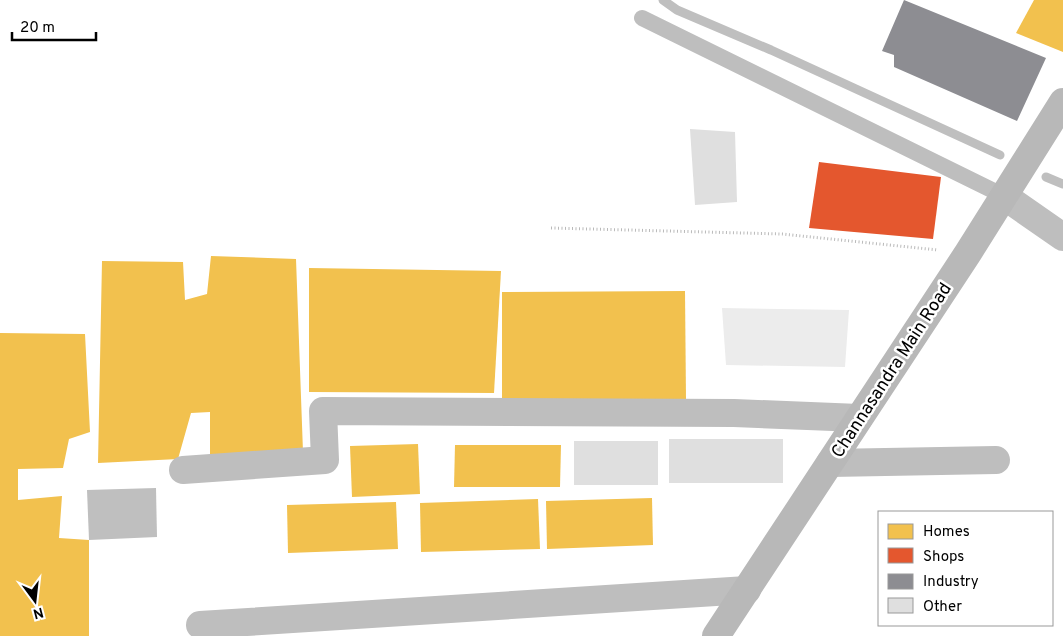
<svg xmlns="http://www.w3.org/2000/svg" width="1063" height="636" font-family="Overpass,sans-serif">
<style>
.green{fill:#ececec}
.water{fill:#bfbfbf}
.homes{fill:#f2c14e}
.shops{fill:#e4572e}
.industry{fill:#8d8d92}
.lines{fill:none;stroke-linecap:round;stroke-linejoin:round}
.stream{stroke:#bfbfbf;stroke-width:9}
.building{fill:#dfdfdf}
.path{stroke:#b9b9b9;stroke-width:3;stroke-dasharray:1 2.5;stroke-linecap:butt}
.lane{stroke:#bebebe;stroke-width:16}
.street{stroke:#bebebe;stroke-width:28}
.secondary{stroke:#b8b8b8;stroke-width:28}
.labels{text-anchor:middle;stroke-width:5;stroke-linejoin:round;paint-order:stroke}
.street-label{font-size:18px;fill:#000;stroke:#fff}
</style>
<rect width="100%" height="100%" fill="#fff"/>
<!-- green -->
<polygon class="green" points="722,308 849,310 845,367 726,365"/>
<!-- water -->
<polygon class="water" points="156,488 157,537 89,540 87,490"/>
<!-- homes -->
<g class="homes">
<polygon points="1034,0 1063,0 1063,52 1016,33"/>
<polygon points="211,256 296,259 303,452 210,462 210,412 191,413 178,459 98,463 102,261 183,262 185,300 207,294"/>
<polygon points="309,268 501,271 494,393 309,392"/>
<polygon points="685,291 686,400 502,401 502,292"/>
<polygon points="0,333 85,334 90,432 69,439 63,468 18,469 18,500 62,496 59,538 89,540 89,636 0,636"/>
<polygon points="418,444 420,494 352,497 350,446"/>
<polygon points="455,445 561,445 560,487 454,487"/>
<polygon points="652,498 653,545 547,549 546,501"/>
<polygon points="538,499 540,549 421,552 420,503"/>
<polygon points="396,502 398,549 288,553 287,505"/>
</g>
<!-- shops -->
<polygon class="shops" points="819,162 941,177 933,239 809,228"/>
<!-- industry -->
<polygon class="industry" points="904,0 1046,58 1017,121 894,67 894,55 882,51"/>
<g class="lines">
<!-- stream -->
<g class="stream">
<polyline points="663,0 677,10 771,50 1000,155"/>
<polyline points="1046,177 1063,184"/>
</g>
</g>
<!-- building -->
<g class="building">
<polygon points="690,129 735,132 737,202 695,205"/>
<rect x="669" y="439" width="114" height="44"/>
<rect x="574" y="441" width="84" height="44"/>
</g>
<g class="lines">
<!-- path -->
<polyline class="path" points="551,228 782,234 938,250"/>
<!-- lane -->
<polyline class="lane" points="642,18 1004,196"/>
<!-- street -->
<g class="street">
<polyline points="1004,196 1063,237"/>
<polyline points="830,463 996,460"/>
<polyline points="183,470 325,460 323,411 734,413 859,418"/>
<polyline points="200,625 747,590"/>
</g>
<!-- secondary -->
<polyline class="secondary" points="716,636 968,253 1063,102"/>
</g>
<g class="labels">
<!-- street labels -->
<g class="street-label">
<text transform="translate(891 370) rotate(-57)" y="6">Channasandra Main Road</text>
</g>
</g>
<!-- legend -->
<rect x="878" y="511" width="175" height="115" fill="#ffffff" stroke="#999999"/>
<rect x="888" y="524" width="25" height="15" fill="#f2c14e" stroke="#999999"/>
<text x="923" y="536" font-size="15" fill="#000000">Homes</text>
<rect x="888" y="548" width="25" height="15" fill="#e4572e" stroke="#999999"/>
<text x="923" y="561" font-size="15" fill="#000000">Shops</text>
<rect x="888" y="574" width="25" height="15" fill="#8d8d92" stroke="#999999"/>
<text x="923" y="586" font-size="15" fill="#000000">Industry</text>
<rect x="888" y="598" width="25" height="15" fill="#dfdfdf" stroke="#999999"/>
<text x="923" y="611" font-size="15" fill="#000000">Other</text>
<!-- north arrow -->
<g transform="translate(35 601) rotate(165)" stroke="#ffffff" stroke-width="4" paint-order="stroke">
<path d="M0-4L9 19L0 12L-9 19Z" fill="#000000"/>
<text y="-8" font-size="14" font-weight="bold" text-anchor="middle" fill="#000000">N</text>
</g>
<!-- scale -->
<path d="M12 32v8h84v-8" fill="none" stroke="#000000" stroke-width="2.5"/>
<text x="20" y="32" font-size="15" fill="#000000" stroke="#ffffff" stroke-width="4" paint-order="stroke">20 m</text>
</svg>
